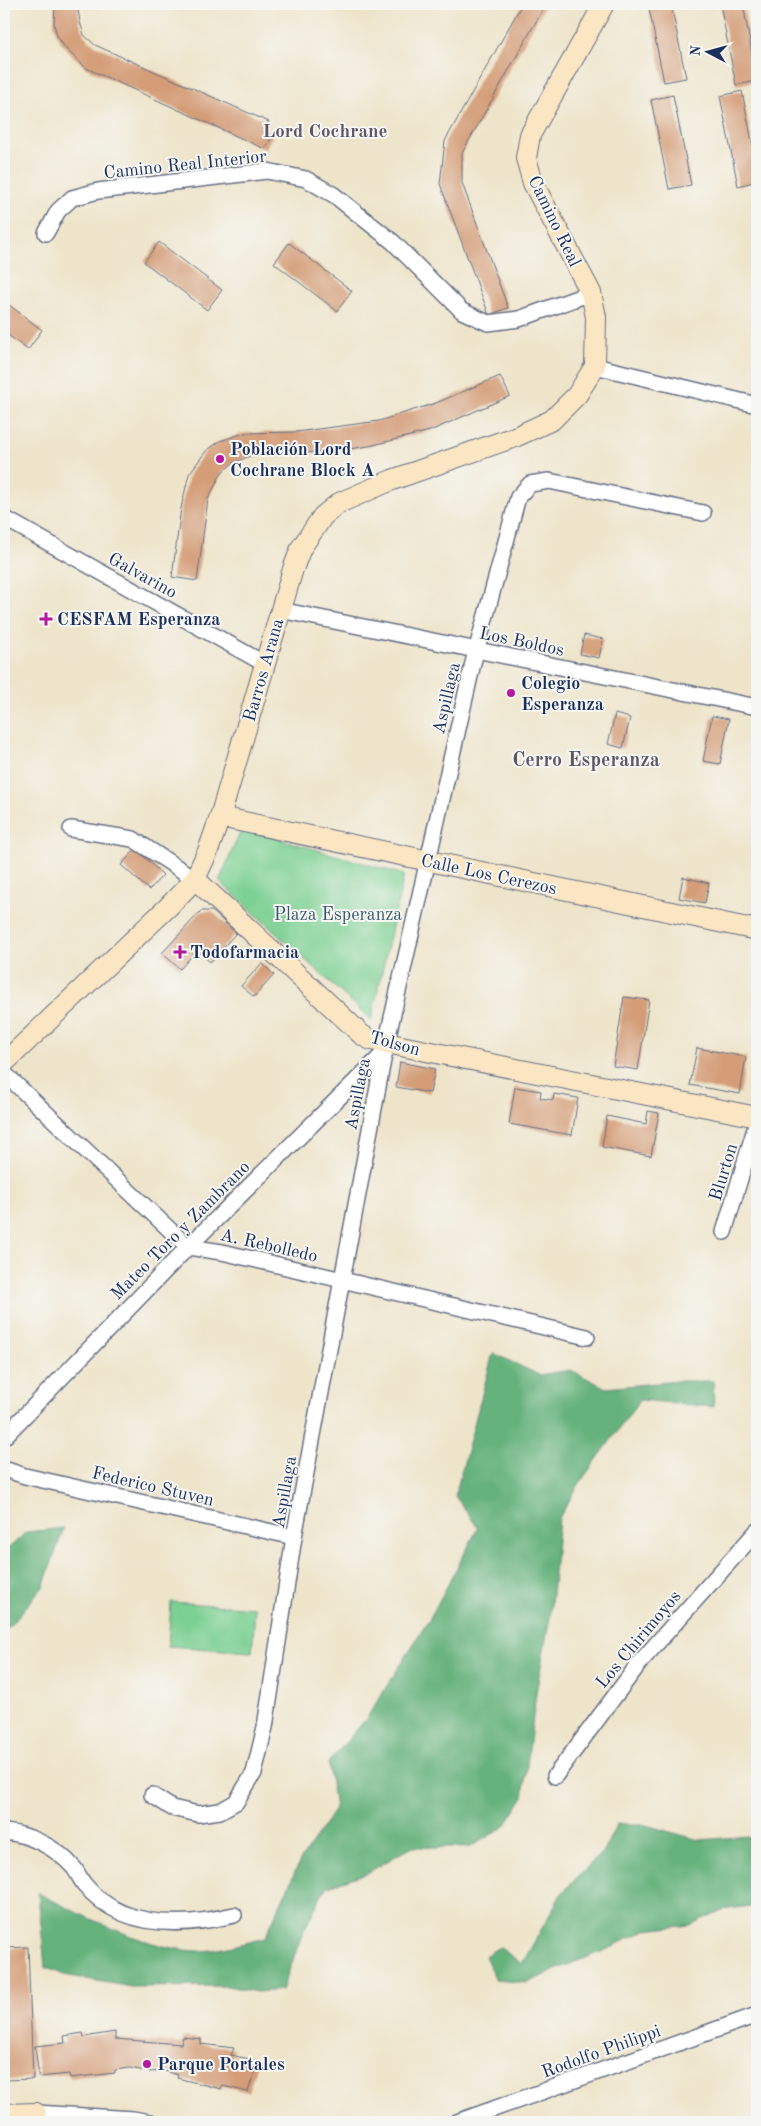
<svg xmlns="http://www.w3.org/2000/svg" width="761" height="2126" font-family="'Old Standard TT',serif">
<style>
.green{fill:#7dd093;stroke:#4c8078}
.forest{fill:#66b27d;stroke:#40706e}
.building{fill:#d49d78}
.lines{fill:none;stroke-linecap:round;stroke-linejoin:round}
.street-casing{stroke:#656e84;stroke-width:18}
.secondary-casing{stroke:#656e84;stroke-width:22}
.street{stroke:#fff;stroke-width:15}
.secondary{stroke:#fbe6c4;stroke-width:20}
.poi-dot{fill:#b5179e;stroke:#f6f6f2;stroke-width:2}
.labels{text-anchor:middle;stroke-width:4;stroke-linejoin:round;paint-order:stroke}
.street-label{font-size:18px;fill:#1b2f5e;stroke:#f6f6f2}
.poi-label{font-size:18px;font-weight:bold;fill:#1b2f5e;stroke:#f6f6f2;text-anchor:start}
.park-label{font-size:18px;fill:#34576b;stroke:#f6f6f2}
.neighbourhood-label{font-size:19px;font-weight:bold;fill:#5c5667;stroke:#f6f6f2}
.quarter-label{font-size:20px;font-weight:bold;fill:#5c5667;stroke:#f6f6f2}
</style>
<rect width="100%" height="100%" fill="#f6f6f2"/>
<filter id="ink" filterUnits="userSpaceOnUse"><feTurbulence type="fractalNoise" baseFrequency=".02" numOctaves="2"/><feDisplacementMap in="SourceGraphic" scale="10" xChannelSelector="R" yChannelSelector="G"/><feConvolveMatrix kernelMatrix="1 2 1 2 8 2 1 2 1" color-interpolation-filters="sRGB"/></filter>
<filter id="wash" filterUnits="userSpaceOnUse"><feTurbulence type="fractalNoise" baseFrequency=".0096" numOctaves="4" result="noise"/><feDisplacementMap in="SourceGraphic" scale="20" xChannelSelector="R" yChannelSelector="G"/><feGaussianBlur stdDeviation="1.12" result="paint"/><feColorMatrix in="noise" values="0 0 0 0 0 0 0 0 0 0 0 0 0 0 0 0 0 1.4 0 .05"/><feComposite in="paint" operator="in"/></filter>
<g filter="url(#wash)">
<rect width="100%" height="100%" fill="#eee4ca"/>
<!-- green -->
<g class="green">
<polygon points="242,828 404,875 371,1020 219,881"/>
<polygon points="171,1602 255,1608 252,1652 168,1646"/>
</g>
<!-- forest -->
<g class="forest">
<path d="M493,1353L539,1375L571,1370L606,1388L677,1381H713L714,1407L640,1400L581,1481L559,1518L550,1617L536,1693L523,1798L505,1826L471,1847H411L369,1872L326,1887L303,1932L282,1990L257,1992L227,1986L131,1987L64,1975L45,1967L38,1893C81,1915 153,1952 201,1951C221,1950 245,1943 265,1938L300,1861L335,1809L328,1763L366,1719L430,1618L478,1528L455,1496Z"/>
<polygon points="64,1528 43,1587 7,1629 4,1628 4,1552 27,1532"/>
<polygon points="617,1824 642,1824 699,1840 748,1836 757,1846 757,1905 722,1910 690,1925 646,1930 599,1953 562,1967 527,1983 496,1980 485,1956 499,1947 522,1964 561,1894 604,1850"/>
</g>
<g id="blocks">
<!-- building -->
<g class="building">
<polygon points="55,4 81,4 78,10 80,22 84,35 95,45 269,122 265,133 273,135 265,149 86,68 66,49 57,36 54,24"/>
<polygon points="522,4 546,4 462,153 462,183 508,308 489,315 440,184 445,141"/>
<polygon points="648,4 671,4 686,78 664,82"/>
<polygon points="720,4 743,4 757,81 736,85"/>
<polygon points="742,91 757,167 757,181 738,186 720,96"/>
<polygon points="673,95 691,185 669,189 651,100"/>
<polygon points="159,242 222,290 207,310 144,262"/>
<polygon points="289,243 352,291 337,311 274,263"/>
<polygon points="4,301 42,330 28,350 4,332"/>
<polygon points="500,376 510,396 430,431 369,446 330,452 266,454 250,456 233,463 222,472 208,499 197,581 172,577 181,508 189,474 206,451 220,441 244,433 296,432 379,421 436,403"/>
<polygon points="584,635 603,639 599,658 580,654"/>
<polygon points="615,714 630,718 623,748 608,744"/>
<polygon points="712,716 729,719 720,764 703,761"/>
<polygon points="136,849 163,875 149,890 121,865"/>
<polygon points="683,877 709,883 705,903 679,898"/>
<polygon points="201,911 212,911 236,933 210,962 197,950 180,969 162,953"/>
<polygon points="262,963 274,975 254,997 241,986"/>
<polygon points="624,997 649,1000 638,1070 613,1066"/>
<polygon points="697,1048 746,1057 740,1094 690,1085"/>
<polygon points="400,1062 435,1069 430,1093 396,1087"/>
<polygon points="515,1087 541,1091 540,1098 553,1100 554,1094 578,1098 572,1135 509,1124"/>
<polygon points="648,1111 659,1113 651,1156 602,1147 607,1116 646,1124"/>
<polygon points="28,1947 33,2079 4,2080 4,1948"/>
<polygon points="115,2032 115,2039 181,2044 183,2037 201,2039 201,2044 234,2048 231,2055 258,2061 248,2092 223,2086 221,2089 177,2078 178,2075 164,2071 149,2072 148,2068 145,2071 130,2068 115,2070 115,2073 70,2078 69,2074 39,2077 35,2046 65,2043 64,2036 83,2033 84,2037"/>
</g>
</g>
</g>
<g filter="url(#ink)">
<use href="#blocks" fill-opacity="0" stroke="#656e84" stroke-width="1"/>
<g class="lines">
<!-- street casing -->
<g class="street-casing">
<g id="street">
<polyline points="46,233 58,211 72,198 98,191 267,171 306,179 334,195 393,242 462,311 488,323 519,319 591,293"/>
<polyline points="595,366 757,405"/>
<polyline points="4,518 265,664"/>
<polyline points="280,610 757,707"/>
<polyline points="71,829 133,839 195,879"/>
<polyline points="4,1073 188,1247 222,1252 587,1337"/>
<polyline points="724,1232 757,1122"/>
<polyline points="4,1437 188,1247 385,1052"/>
<polyline points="4,1469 25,1476 294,1537"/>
<polyline points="555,1776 641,1661 757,1531"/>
<polyline points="152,1795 172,1808 198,1814 220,1811 236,1802 254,1773 265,1727 294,1537 386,1044 473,663 518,497 530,484 549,481 703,513"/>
<path d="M4,1832C30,1834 57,1848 74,1868C78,1873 80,1879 84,1884C121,1930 183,1927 234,1915"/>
<polyline points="30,2120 36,2113 133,2119 150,2122"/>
<polyline points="457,2122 757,2015"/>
</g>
</g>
<!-- secondary casing -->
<g class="secondary-casing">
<g id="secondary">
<polyline points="220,817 757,930"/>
<polyline points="195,879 362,1035 371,1040 757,1117"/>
<polyline points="4,1063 168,907 195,879 208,851 220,817 293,569 301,548 323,516 339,503 392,480 515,437 552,420 577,395 595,366 596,317 591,293 533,183 526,158 530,135 604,4"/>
<polyline points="4,2114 36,2113"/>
</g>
</g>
<!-- street -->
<use href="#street" class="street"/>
<!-- secondary -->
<use href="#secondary" class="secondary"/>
</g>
</g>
<!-- markers -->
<g class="poi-dot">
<circle cx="220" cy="459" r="5"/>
<path d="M43.5 611.5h5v5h5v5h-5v5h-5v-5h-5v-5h5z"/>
<circle cx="511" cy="693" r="5"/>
<path d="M177.5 944.5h5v5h5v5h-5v5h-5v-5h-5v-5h5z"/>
<circle cx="147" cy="2064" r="5"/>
</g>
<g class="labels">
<!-- street labels -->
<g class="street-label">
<text transform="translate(185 164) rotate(-6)" y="6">Camino Real Interior</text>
<text transform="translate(555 221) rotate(64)" y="6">Camino Real</text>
<text transform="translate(143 575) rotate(29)" y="6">Galvarino</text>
<text transform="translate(522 641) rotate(12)" y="6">Los Boldos</text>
<text transform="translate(263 670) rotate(-74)" y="6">Barros Arana</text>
<text transform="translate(446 698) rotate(-77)" y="6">Aspillaga</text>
<text transform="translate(489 874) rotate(12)" y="6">Calle Los Cerezos</text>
<text transform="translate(395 1043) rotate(15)" y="6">Tolson</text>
<text transform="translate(357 1094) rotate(-79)" y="6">Aspillaga</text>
<text transform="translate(723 1172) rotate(-73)" y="6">Blurton</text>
<text transform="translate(180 1230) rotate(-45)" y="6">Mateo Toro y Zambrano</text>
<text transform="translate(269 1245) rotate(13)" y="6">A. Rebolledo</text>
<text transform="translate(153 1486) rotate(13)" y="6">Federico Stuven</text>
<text transform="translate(284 1492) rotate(-80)" y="6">Aspillaga</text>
<text transform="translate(638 1639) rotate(-50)" y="6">Los Chirimoyos</text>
<text transform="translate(601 2051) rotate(-20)" y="6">Rodolfo Philippi</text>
</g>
<!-- poi labels -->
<g class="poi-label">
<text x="230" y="455">Población Lord<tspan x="230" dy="21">Cochrane Block A</tspan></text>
<text x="57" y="625">CESFAM Esperanza</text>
<text x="521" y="689">Colegio<tspan x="521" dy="21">Esperanza</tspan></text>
<text x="190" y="958">Todofarmacia</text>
<text x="157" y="2070">Parque Portales</text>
</g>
<!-- park labels -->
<g class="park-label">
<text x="338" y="920">Plaza Esperanza</text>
</g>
<!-- neighbourhood labels -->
<g class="neighbourhood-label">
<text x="325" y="137">Lord Cochrane</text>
</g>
<!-- quarter labels -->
<g class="quarter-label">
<text x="586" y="766">Cerro Esperanza</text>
</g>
</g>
<!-- margin -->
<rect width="761" height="2126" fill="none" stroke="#f6f6f2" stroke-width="20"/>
<!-- north arrow -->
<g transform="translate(708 52) rotate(276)" stroke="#f6f6f2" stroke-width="4" paint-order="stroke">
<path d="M0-4L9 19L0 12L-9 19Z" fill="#1b2f5e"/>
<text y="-8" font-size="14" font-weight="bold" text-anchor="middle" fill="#1b2f5e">N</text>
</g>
</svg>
